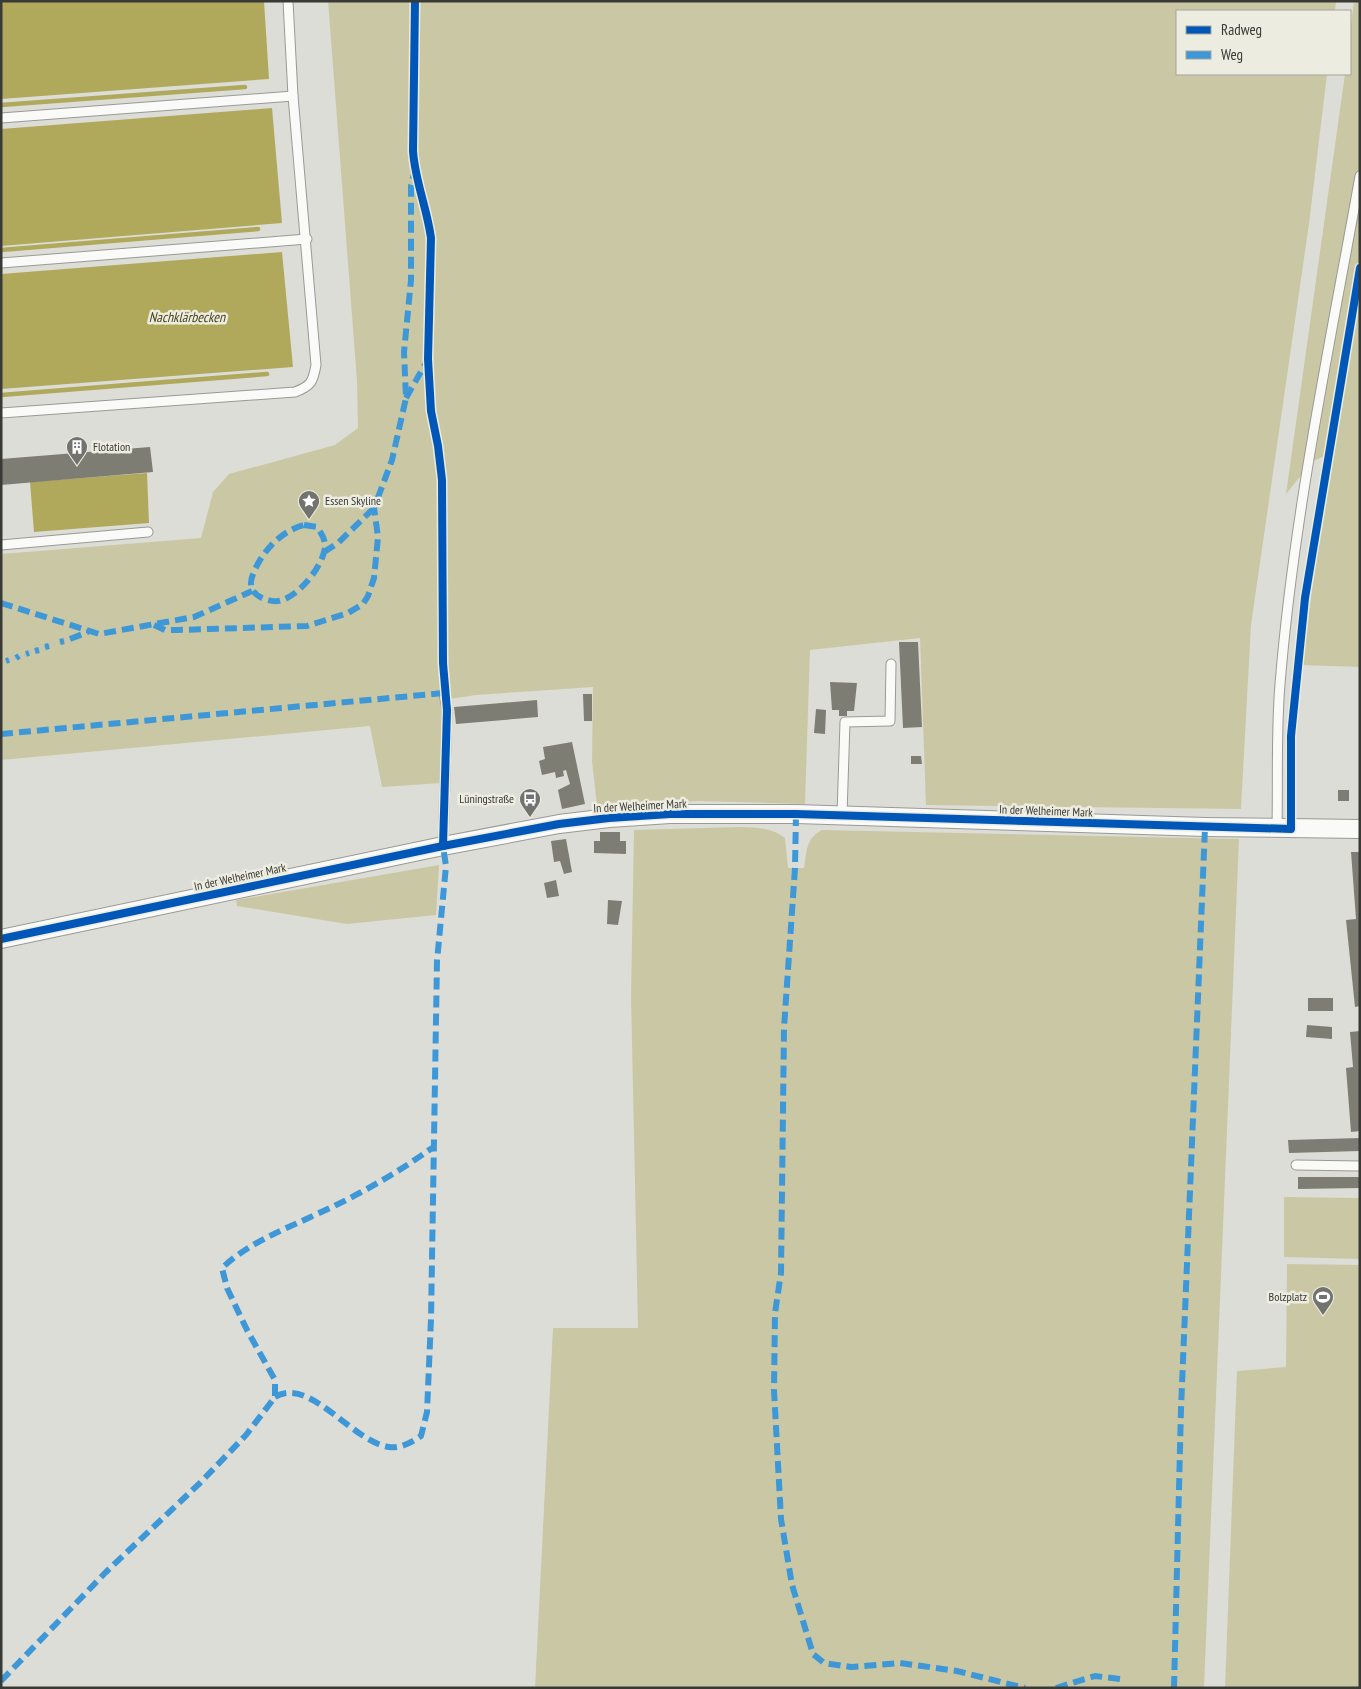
<svg xmlns="http://www.w3.org/2000/svg" width="1361" height="1689" font-family="'PT Sans Narrow',sans-serif">
<style>
.green{fill:#cac8a4}
.water{fill:#b0a95c}
.lines{fill:none;stroke-linecap:round;stroke-linejoin:round}
.stream{stroke:#b0a95c;stroke-width:4.5}
.building{fill:#7d7d73}
.lane-casing{stroke:#9a9995;stroke-width:11}
.street-casing{stroke:#9a9995;stroke-width:20}
.path{stroke:#bdbdba;stroke-width:2.5;stroke-dasharray:4 4;stroke-linecap:butt}
.lane{stroke:#fafaf9;stroke-width:9}
.street{stroke:#fafaf9;stroke-width:18}
.quiet{stroke:#3e98d8;stroke-width:6;stroke-dasharray:12 6;stroke-linecap:butt}
.cycleway-casing{stroke:#edece1;stroke-width:11}
.cycleway{stroke:#0057b8;stroke-width:8}
.labels{text-anchor:middle;stroke-width:5;stroke-linejoin:round;paint-order:stroke}
.poi-label{font-size:12px;fill:#393935;stroke:#edece1;text-anchor:start}
.street-label{font-size:12px;fill:#393935;stroke:#edece1}
.water-label{font-size:14px;font-style:italic;fill:#4a461c;stroke:#edece1}
</style>
<rect width="100%" height="100%" fill="#ddddd7"/>
<!-- green -->
<g class="green">
<polygon points="328,1 1336,1 1335,11 1177,11 1177,74 1327,74 1309,224 1251,625 1241,809 926,805 920,638 810,650 805,804 697,801 597,806 592,761 593,687 476,695 443,700 441,783 382,787 370,726 1,760 1,554 201,538 213,492 229,474 335,445 358,428 357,381"/>
<polygon points="1354,1 1360,1 1360,667 1302,665 1330,453 1312,462 1286,494 1345,74 1350,74 1350,34"/>
<path d="M740,827C756,828 771,827 785,838L788,868H804C807,852 805,839 822,830L1239,839L1204,1688H535L553,1328H638L631,995L634,830Z"/>
<polygon points="439,865 436,915 347,924 237,906 236,900"/>
<polygon points="1284,1197 1360,1198 1360,1259 1284,1257"/>
<polygon points="1287,1264 1360,1265 1360,1688 1225,1688 1237,1371 1286,1367"/>
</g>
<!-- water -->
<g class="water">
<polygon points="1,1 264,1 269,79 1,99"/>
<polygon points="272,108 282,223 1,246 1,129"/>
<polygon points="282,252 293,367 1,389 1,274"/>
<polygon points="147,473 149,523 34,532 30,482"/>
</g>
<g class="lines">
<!-- stream -->
<g class="stream">
<polyline points="1,105 245,87"/>
<polyline points="1,250 258,229"/>
<polyline points="1,395 267,374"/>
</g>
</g>
<!-- building -->
<g class="building">
<polygon points="150,447 153,472 1,485 1,459"/>
<polygon points="899,642 918,642 922,727 903,728"/>
<polygon points="830,682 857,683 854,711 847,711 847,716 839,716 839,710 832,710"/>
<polygon points="583,694 592,694 592,721 584,721"/>
<polygon points="537,700 538,717 456,724 454,707"/>
<polygon points="816,709 826,710 825,734 814,733"/>
<polygon points="572,742 585,804 562,809 558,790 570,784 566,770 563,771 564,776 556,778 555,772 542,775 539,761 545,759 543,747"/>
<polygon points="911,756 921,756 922,764 911,764"/>
<rect x="1338" y="790" width="11" height="11"/>
<polygon points="600,832 620,832 620,841 626,841 626,854 594,853 594,841 600,841"/>
<polygon points="566,839 572,872 564,874 560,861 554,862 551,841"/>
<polygon points="1351,852 1360,852 1360,1006 1355,1007 1346,920 1356,919"/>
<polygon points="556,880 559,896 547,898 544,883"/>
<polygon points="608,900 622,901 618,925 607,924"/>
<rect x="1308" y="998" width="25" height="13"/>
<polygon points="1307,1025 1332,1027 1332,1039 1306,1037"/>
<polygon points="1360,1031 1360,1131 1351,1132 1346,1068 1353,1067 1350,1032"/>
<polygon points="1360,1138 1360,1151 1289,1153 1288,1140"/>
<polygon points="1298,1177 1360,1177 1360,1188 1298,1189"/>
</g>
<g class="lines">
<!-- lane casing -->
<g class="lane-casing">
<g id="lane">
<polyline points="1,118 293,96"/>
<polyline points="1,263 307,239"/>
<path d="M1,413L295,392C311,386 313,382 316,365L293,96L288,1"/>
<polyline points="1,545 148,532"/>
<polyline points="842,815 845,722 890,721 891,664"/>
<path d="M1277,828C1278,780 1276,732 1280,684C1294,513 1330,344 1360,176"/>
<polyline points="443,846 447,710 444,693"/>
<polyline points="1296,1165 1360,1166"/>
</g>
</g>
<!-- street casing -->
<g class="street-casing">
<polyline id="street" points="1,939 443,846 559,824 609,818 670,814 796,814 1205,827 1360,829"/>
</g>
<!-- path -->
<g class="path">
<polyline points="69,639 70,639"/>
<polyline points="64,641 65,640"/>
<polyline points="59,642 60,642"/>
<polyline points="54,644 55,644"/>
<polyline points="49,646 50,645"/>
<polyline points="44,648 45,647"/>
<polyline points="39,650 40,649"/>
<polyline points="34,651 35,651"/>
<polyline points="29,653 31,652"/>
<polyline points="24,655 26,654"/>
<polyline points="19,656 21,656"/>
<polyline points="14,658 16,658"/>
<polyline points="9,660 11,659"/>
<polyline points="4,661 6,661"/>
</g>
<!-- lane -->
<use href="#lane" class="lane"/>
<!-- street -->
<use href="#street" class="street"/>
<!-- quiet -->
<g class="quiet">
<polyline points="406,398 427,361"/>
<path d="M304,525L317,527C323,535 327,543 324,552C320,569 299,595 282,600C272,604 252,597 251,585C250,578 256,567 260,560C270,544 285,530 304,525Z"/>
<polyline points="324,552 338,543 374,508"/>
<polyline points="1,603 99,634 194,617 252,591"/>
<polyline points="154,625 165,630 178,630 307,626 348,613 363,604 368,596 374,578 378,537 374,508 392,460 406,398 404,352 411,280 411,185 414,174"/>
<polyline points="70,639 88,632"/>
<polyline points="60,642 64,641"/>
<polyline points="45,647 49,646"/>
<polyline points="35,651 39,650"/>
<polyline points="26,654 29,653"/>
<polyline points="16,658 19,656"/>
<polyline points="6,661 9,660"/>
<polyline points="1,734 444,693 444,688"/>
<polyline points="796,814 795,868 784,1028 781,1273 775,1313 774,1390 781,1519 792,1585 813,1654 824,1663 851,1667 900,1663 922,1666 957,1671 1025,1688"/>
<path d="M275,1397C310,1376 352,1442 389,1447C400,1449 412,1442 421,1436L427,1412L431,1319L437,961L446,866L443,846"/>
<path d="M1,1681L106,1572L200,1483L246,1435L275,1397V1380L247,1330L227,1288L222,1268C251,1241 284,1230 319,1213C359,1195 397,1173 432,1148"/>
<polyline points="1056,1688 1095,1676 1120,1679"/>
<polyline points="1174,1688 1181,1409 1205,827"/>
</g>
<!-- cycleway casing -->
<g class="cycleway-casing">
<g id="cycleway">
<path d="M415,1L413,151C415,181 427,208 431,238L428,359L431,411L438,446L442,480L443,663L447,710L443,846"/>
<polyline points="1,939 443,846 559,824 609,818 670,814 796,814 1291,829 1291,736 1305,598 1360,268"/>
</g>
</g>
<!-- cycleway -->
<use href="#cycleway" class="cycleway"/>
</g>
<!-- icons -->
<defs>
<g id="building-pin" transform="scale(1.125)"><path d="M0 17L-7.5 6A9.5 9.5 0 1 1 7.5 6Z" fill="#72726e" stroke="#edece1"/><path d="M-4-6H4V6H1V3H-1V6H-4ZM-2.5-4.3h1.7v1.8h-1.7ZM.8-4.3h1.7v1.8H.8ZM-2.5-1h1.7V.8h-1.7ZM.8-1h1.7V.8H.8Z" fill="#fff"/></g>
<g id="sight-pin" transform="scale(1.125)"><path d="M0 17L-7.5 6A9.5 9.5 0 1 1 7.5 6Z" fill="#72726e" stroke="#edece1"/><path d="M0-6L1.8-2.2L6-1.7L2.9 1.2L3.7 5.4L0 3.3L-3.7 5.4L-2.9 1.2L-6-1.7L-1.8-2.2Z" fill="#fff"/></g>
<g id="bus-pin" transform="scale(1.125)"><path d="M0 17L-7.5 6A9.5 9.5 0 1 1 7.5 6Z" fill="#72726e" stroke="#edece1"/><path d="M-5-6H5V4H4V6H2V4H-2V6H-4V4H-5ZM-3.5-4V0h7V-4ZM-3.5 1.2v1.5H-2V1.2ZM2 1.2v1.5H3.5V1.2Z" fill="#fff"/></g>
<g id="stadium-pin" transform="scale(1.125)"><path d="M0 17L-7.5 6A9.5 9.5 0 1 1 7.5 6Z" fill="#72726e" stroke="#edece1"/><path d="M0-5a6.5 5 0 1 0 0 10a6.5 5 0 1 0 0-10ZM-3.5-1.8h7v3.6h-7Z" fill="#fff"/></g>
</defs>
<g fill-rule="evenodd">
<use href="#building-pin" x="77" y="447"/>
<use href="#sight-pin" x="309" y="501"/>
<use href="#bus-pin" x="530" y="799"/>
<use href="#stadium-pin" x="1323" y="1297"/>
</g>
<g class="labels">
<!-- poi labels -->
<g class="poi-label">
<text x="93" y="451">Flotation</text>
<text x="325" y="505">Essen Skyline</text>
<text x="514" y="803" text-anchor="end">Lüningstraße</text>
<text x="1307" y="1301" text-anchor="end">Bolzplatz</text>
</g>
<!-- street labels -->
<g class="street-label">
<text transform="translate(640 806) rotate(-3)" y="4">In der Welheimer Mark</text>
<text transform="translate(1046 811) rotate(2)" y="4">In der Welheimer Mark</text>
<text transform="translate(240 877) rotate(-12)" y="4">In der Welheimer Mark</text>
</g>
<!-- water labels -->
<g class="water-label">
<text x="187" y="322">Nachklärbecken</text>
</g>
</g>
<!-- border -->
<rect width="1361" height="1689" fill="none" stroke="#393935" stroke-width="5"/>
<!-- legend -->
<rect x="1176" y="10" width="175" height="65" fill="#edece1" stroke="#a5a49c"/>
<rect x="1186" y="26" width="25" height="8" fill="#0057b8" stroke="#a5a49c"/>
<text x="1221" y="35" font-size="15" fill="#393935">Radweg</text>
<rect x="1186" y="51" width="25" height="8" fill="#3e98d8" stroke="#a5a49c"/>
<text x="1221" y="60" font-size="15" fill="#393935">Weg</text>
</svg>
